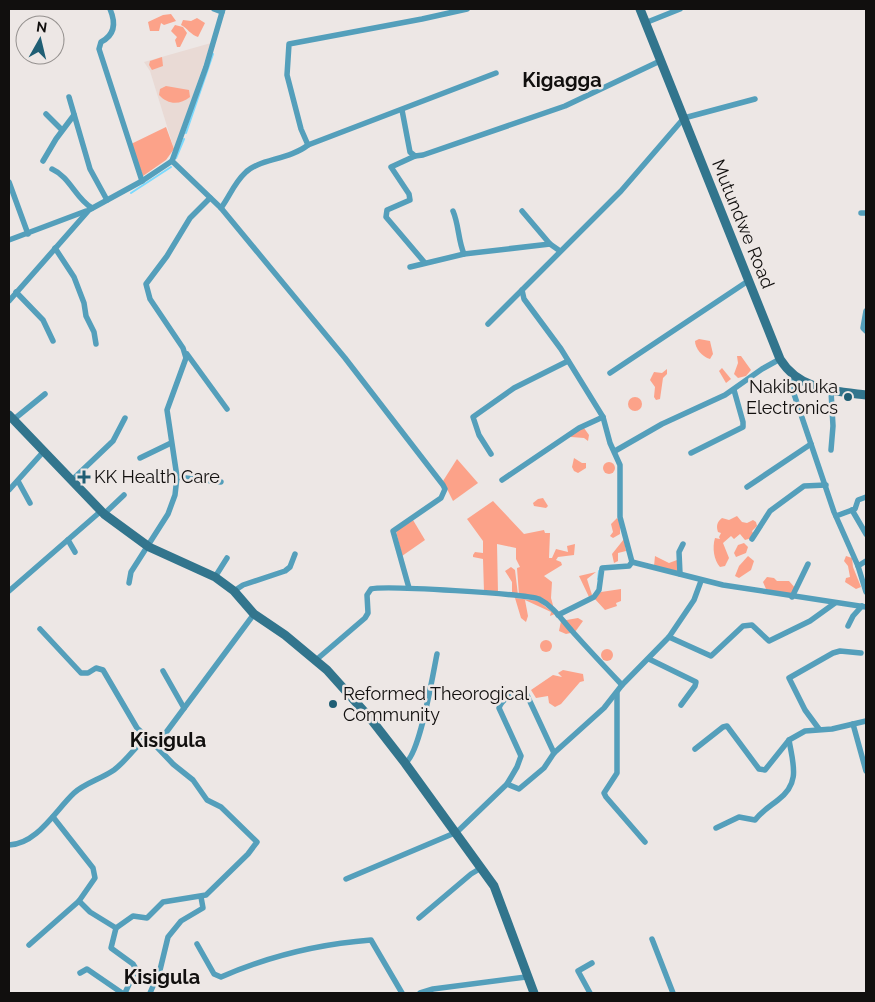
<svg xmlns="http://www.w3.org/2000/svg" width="875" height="1002" font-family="Raleway,sans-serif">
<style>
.built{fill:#e9dad5}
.green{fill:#fca289}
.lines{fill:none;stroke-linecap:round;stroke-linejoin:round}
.stream{stroke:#7bdafe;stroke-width:2}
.street{stroke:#549fbb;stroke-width:5.5}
.secondary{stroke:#32758d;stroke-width:9}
.poi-dot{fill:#1f5e74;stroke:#ede7e5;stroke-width:2}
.labels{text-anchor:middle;stroke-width:5;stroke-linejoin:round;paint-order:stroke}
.street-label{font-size:18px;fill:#110f0e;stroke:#ede7e5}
.poi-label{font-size:18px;fill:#110f0e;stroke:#ede7e5;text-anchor:start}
.quarter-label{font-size:20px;font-weight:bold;fill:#110f0e;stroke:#ede7e5}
</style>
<rect width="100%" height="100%" fill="#ede7e5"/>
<!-- built -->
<polygon class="built" points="211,43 191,101 174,149 150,71 144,62"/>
<!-- green -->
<g class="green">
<polygon points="171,14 176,21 164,25 161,23 159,31 150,31 148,22 163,15"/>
<path d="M197,18L205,23L198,37C191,35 187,28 181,25L183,20L191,21Z"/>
<polygon points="175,25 183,27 187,33 180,47 177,47 175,40 177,37 171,31"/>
<polygon points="162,57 163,66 152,70 149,65 150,61"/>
<path d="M166,86L189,90L190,97C180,105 168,105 159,95L160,89Z"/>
<polygon points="166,127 174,149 166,160 143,176 131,144"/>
<path d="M699,339L710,341L713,354L710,359C702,357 695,348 695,341Z"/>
<polygon points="737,356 741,356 751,370 746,376 738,378 734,374 738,363"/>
<polygon points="722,368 731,379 726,383 719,371"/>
<polygon points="667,369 667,374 663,378 660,399 656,400 654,397 655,387 650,380 654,372 662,373"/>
<circle cx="635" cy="404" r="7"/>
<polygon points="584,428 589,435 588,441 584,438 571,437 569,433"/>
<polygon points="574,458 582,463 586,463 586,468 578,473 574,471 572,467"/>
<polygon points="457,459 478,483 453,501 443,481"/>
<circle cx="609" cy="468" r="6"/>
<polygon points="543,498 548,506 546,508 534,506 533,503 538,499"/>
<polygon points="493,501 524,534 544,530 545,533 550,533 549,558 552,558 556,549 568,552 567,546 575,544 574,555 558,557 556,560 561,562 562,565 544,576 552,582 551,598 554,609 543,601 519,595 517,568 520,567 516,559 516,548 497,544 498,593 484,592 483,559 473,557 473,555 475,552 483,553 483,541 467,519"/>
<path d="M737,516L742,522L747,523L753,520L756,522L757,526L752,531L755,537L745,540L740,534L734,539L731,536L723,543L729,558L725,566L720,567C714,560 712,548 715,538L720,539L719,537L721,533L718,532C716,526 717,522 722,518L729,520Z"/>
<polygon points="617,518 620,522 620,534 613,538 610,536 613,532 611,524"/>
<polygon points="413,520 425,540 402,556 396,531"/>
<polygon points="624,539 626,551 618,553 618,561 614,563 612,554"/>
<polygon points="744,543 748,547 746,553 736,557 734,553 738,545"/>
<polygon points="655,556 669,563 677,560 678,572 654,566"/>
<polygon points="748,556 754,561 751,570 739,578 735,576 739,566"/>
<polygon points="846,556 852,558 853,567 861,587 856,589 845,582 846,578 850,577 848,566 844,561"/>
<polygon points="511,567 515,570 518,595 512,594 512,582 505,571"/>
<polygon points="596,572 587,579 592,595 589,597 579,576"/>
<polygon points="767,577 774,578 777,581 789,581 796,589 788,595 766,589 763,582"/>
<polygon points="621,589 621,601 616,603 617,606 605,610 594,598 601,592"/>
<polygon points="515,598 538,601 555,614 550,616 551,612 525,600 528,616 526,622 521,618"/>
<polygon points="578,618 583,621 575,632 566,634 559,631 561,621"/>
<circle cx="546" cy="646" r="6"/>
<circle cx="607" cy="655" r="6"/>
<polygon points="563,670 583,674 584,681 580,682 561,704 555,707 549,703 548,696 536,698 531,690 553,675 562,677 558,673"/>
</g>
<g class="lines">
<!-- stream -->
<g class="stream">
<polyline points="186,133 213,54"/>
<polyline points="176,158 184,139"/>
<polyline points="131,193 171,167"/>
<polyline points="598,579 599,571"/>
</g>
<!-- street -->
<g class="street">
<path d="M110,9C116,23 115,35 101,42L99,49L142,181"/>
<polyline points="214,9 222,12"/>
<polyline points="467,9 422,19 289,44 287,75 301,129 308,145 496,73"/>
<polyline points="645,23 680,9"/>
<polyline points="69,97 90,169 107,200"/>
<polyline points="402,110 410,152 415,156 423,155 565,106 660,61"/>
<polyline points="46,114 62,130"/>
<polyline points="415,156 391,167 409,194 410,200 387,210 386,217 425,263"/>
<polyline points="43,161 56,139 74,115"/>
<polyline points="172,161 221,208 345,358 443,485 445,489 441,498 393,531 409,588"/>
<path d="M52,169C70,177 76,199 92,208"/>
<polyline points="9,182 28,234"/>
<path d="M221,208C229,197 235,182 245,173C258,159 289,160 308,145"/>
<path d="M453,211C459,225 458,240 464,254"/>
<polyline points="522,211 550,244 560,251"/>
<polyline points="861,213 866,213"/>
<polyline points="9,240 86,211"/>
<polyline points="55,248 74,277 84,303 86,316 94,332 96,344"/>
<polyline points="410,267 464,254 550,244"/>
<polyline points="16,292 43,320 53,341"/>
<polyline points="9,301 89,210 142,181 172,161 206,67 223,9"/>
<polyline points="866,311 863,328 866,331"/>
<polyline points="488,324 522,290"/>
<polyline points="187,354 227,409"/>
<polyline points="610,373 748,281"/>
<polyline points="793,375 792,388 834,512 858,566 866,592"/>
<polyline points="831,391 833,426 831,450"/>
<polyline points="13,420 45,394"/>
<polyline points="615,451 662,424 725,395 762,369 780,359"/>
<polyline points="691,453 743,427 743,422 734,390"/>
<polyline points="491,454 479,435 473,417 514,388 568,361"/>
<polyline points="140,458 171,443"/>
<polyline points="177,477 221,482"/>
<polyline points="72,480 113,441 125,418"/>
<polyline points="502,480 579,428 603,417"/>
<polyline points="18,481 30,503"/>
<polyline points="747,487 811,444"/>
<polyline points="9,490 44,451"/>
<polyline points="852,510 866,534"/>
<polyline points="104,514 124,495"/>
<polyline points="836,516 855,509 858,500 866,497"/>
<polyline points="752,539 770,511 804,486 826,485"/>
<polyline points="68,540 75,552"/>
<polyline points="632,562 620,517 620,465 610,443 603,417 561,349 524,299 522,290 621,191 684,118 755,99"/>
<polyline points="858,566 866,561"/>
<polyline points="680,574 679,552 683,544"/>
<polyline points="215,577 227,558"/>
<polyline points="129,583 131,572 168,514 175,495 177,477 167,410 186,358 183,348 150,299 146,284 167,256 190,218 210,198"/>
<polyline points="9,591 101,511"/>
<polyline points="234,591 243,585 285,571 290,567 295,554"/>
<polyline points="792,597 808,564"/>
<polyline points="558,615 594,597 599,590 602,568 629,566 632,562 723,585 866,607"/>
<polyline points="848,626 853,616 862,606"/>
<polyline points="40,629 81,673 88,673 96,668 103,670 137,728 147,737"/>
<polyline points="669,637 711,656 743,626 752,625 769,641 810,621 835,603"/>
<polyline points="649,659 696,682 695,686 681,705"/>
<path d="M316,660L365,618L368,613L367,595L371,589C384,585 527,594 539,599C553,606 562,620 572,631C588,649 605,667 622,685"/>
<polyline points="163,671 184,708"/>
<polyline points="617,693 617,773 604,793 606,797 645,842"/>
<polyline points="853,724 866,771"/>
<polyline points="819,729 805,710 789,678 833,653 840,651 861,653"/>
<polyline points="695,749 723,727 727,726 759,769 765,770 789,740 805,731 832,729 866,721"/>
<path d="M405,763C420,755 433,673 437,654"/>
<polyline points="507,784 519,789 544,768 554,753 604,708 622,685 669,637 694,600 701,581"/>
<path d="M716,828L739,817L755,820C762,811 769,807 778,800C801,783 793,764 789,740"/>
<path d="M9,845C37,844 55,811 74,793C85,783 101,779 114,770C126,761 135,747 147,737L156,746L254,614"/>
<path d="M346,879L457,832L507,784L517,767L521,756L499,708C502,698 516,692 526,693L554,753"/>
<polyline points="79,901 90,912 116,928 111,948 133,964 136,969 125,993"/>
<polyline points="419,918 471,874 481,868"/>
<polyline points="116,928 133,916 147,918 163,902 206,895 248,854 257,842 221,807 207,800 193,780 173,764 156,746"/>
<polyline points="652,939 673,993"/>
<path d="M197,944L214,974L221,977C269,956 319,944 371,940L402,993"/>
<polyline points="29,945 79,901 95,878 93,868 53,817"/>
<polyline points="80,973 87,969 122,993"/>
<polyline points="150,993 160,970 168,937 181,921 203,908 201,897"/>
<polyline points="420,993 433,989 526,977"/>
<polyline points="590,993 578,971 592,963"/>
</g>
<!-- secondary -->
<g class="secondary">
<path d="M640,9L780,359C799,390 833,391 866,395"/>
<polyline points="9,415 104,514 149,547 215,577 234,591 254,614 285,635 327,670 370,718 405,763 494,886 534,993"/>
</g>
</g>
<!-- markers -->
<g class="poi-dot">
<circle cx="848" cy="397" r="5"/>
<path d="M81.5 469.5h5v5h5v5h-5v5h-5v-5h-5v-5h5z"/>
<circle cx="333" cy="704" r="5"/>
</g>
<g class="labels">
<!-- street labels -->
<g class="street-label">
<text transform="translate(743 224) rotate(68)" y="6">Mutundwe Road</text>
</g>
<!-- poi labels -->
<g class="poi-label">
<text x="838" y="393" text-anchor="end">Nakibuuka<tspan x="838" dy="21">Electronics</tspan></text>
<text x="94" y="483">KK Health Care</text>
<text x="343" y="700">Reformed Theorogical<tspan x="343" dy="21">Community</tspan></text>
</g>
<!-- quarter labels -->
<g class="quarter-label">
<text x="562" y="87">Kigagga</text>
<text x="168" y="747">Kisigula</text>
<text x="162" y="984">Kisigula</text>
</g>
</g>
<!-- border -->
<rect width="875" height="1002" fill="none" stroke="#110f0e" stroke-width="20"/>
<!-- north arrow -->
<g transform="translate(40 40) rotate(8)"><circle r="24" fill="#ede7e5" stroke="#95918f"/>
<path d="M0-4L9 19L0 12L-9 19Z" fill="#1f5e74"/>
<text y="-8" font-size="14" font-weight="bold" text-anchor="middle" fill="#110f0e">N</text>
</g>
</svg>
